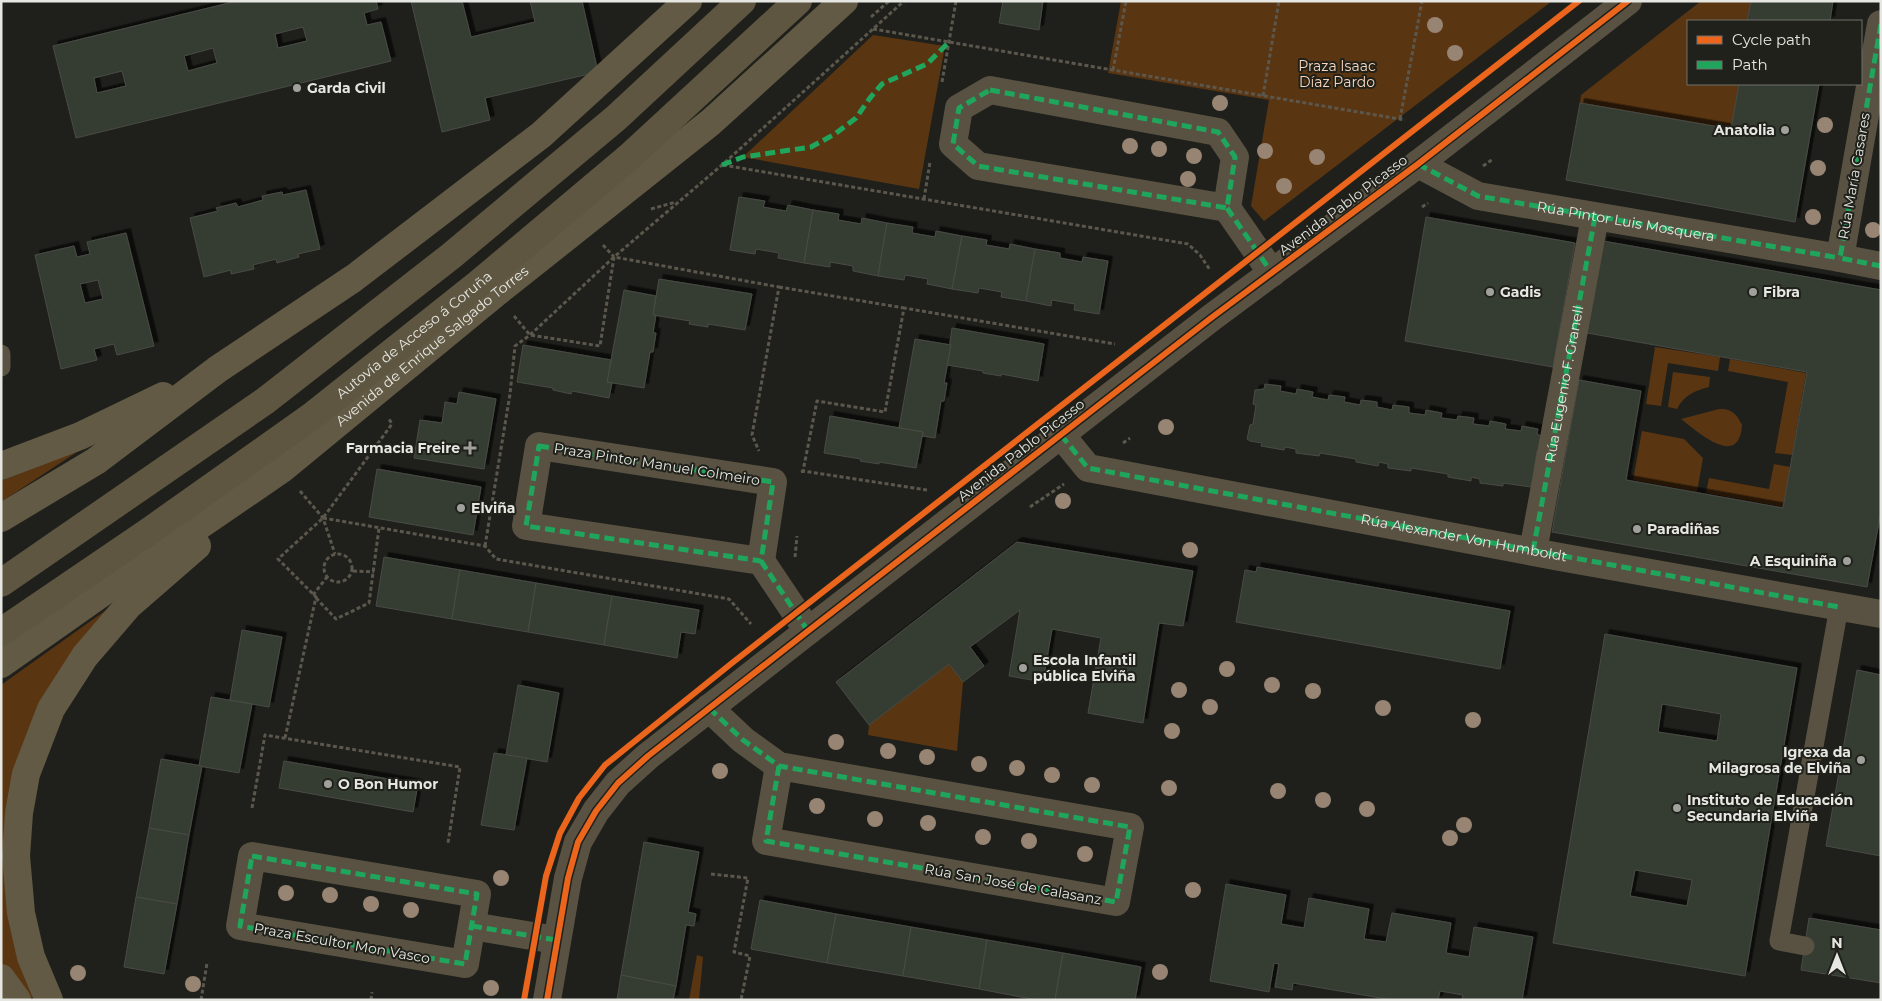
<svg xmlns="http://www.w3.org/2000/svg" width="1882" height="1001" font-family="Montserrat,sans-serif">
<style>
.green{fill:#5a3511}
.building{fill:#353e30;stroke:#494a46;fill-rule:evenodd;filter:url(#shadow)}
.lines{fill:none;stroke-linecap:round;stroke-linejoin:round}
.path{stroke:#5b574c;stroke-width:3;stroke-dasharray:4 2.5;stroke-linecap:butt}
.service{stroke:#595242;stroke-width:19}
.pedestrian{stroke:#595242;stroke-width:28}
.minor{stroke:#595242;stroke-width:28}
.tertiary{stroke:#595242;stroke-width:28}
.primary{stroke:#625a44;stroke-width:28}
.motorway{stroke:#5e5640;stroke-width:28}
.quiet{stroke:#20a55d;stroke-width:5;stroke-dasharray:10 5;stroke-linecap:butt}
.cycleway-casing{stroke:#20211a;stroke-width:9}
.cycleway{stroke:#eb651d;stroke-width:6}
.tree{fill:#978472}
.poi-dot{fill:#a0a19c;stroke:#20211a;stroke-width:2}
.labels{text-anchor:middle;stroke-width:4;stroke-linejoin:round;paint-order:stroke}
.park-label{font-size:14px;fill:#fad6ba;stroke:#20211a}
.poi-label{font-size:14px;font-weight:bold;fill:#e6e7e2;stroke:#20211a;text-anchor:start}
.street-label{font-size:14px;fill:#e6e7e2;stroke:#20211a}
</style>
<defs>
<filter id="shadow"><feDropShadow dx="4.5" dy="-4.5" stdDeviation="0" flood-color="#0009"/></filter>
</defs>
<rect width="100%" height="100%" fill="#1f201b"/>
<!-- green -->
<g class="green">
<polygon points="1121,1 1552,1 1264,221 1251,206 1269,100 1108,73"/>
<polygon points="1701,1 1751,1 1747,21 1688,21 1688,84 1739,84 1731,129 1580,103 1581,95"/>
<polygon points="873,35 945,46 919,189 743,157"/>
<polygon points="1655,347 1720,357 1718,371 1668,363 1661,406 1646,404"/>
<polygon points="1730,359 1806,373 1792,455 1775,453 1788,382 1728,371"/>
<path d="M1673,372L1710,377L1709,387C1696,390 1683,396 1677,409L1668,407Z"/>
<path d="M1719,409C1731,408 1737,414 1742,425C1739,470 1697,431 1681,419Z"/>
<polygon points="1642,431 1684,439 1703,458 1697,492 1633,480"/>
<polygon points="80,450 1,502 1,481"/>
<polygon points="1774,464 1790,467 1783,507 1706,493 1709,478 1769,489"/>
<polygon points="116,603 27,753 33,997 29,1000 1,969 1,685"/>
<polygon points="949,664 963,682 957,751 868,735 869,725"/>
<polygon points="697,955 703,957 699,1000 689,1000"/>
</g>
<!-- building -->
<g class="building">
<path d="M237,1H376L378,9L364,13L367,25L381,22L391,61L76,138L53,46ZM303,27L307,41L278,48L275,34ZM213,48L217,63L188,71L184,56ZM122,71L126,86L97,93L94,78Z"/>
<polygon points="411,1 462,1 471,37 535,22 530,1 582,1 598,72 485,98 490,120 442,132"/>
<polygon points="1003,1 1043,1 1039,30 999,23"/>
<polygon points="1751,1 1833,1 1830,21 1747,21"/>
<polygon points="1739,84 1819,84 1795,222 1566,180 1580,103 1731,129"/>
<polygon points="306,190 320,249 298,254 299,257 277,263 276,259 253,265 254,269 231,274 231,270 204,277 190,218 218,211 216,208 236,203 238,207 263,200 262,196 282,192 283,195"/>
<polygon points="739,197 765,201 763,207 774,209 786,211 788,205 813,210 804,263 778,258 779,253 756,249 755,254 730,250"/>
<polygon points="813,210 839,214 838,220 861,224 862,218 887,223 878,276 853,271 853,266 830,262 830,267 804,263"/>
<polygon points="1426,217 1575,243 1553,367 1405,341"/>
<polygon points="887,223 913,227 912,233 935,237 936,231 962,236 952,289 927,284 928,279 905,275 904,280 878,276"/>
<path d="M126,233L154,346L117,355L114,344L94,349L97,360L61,369L35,255L74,246L77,257L90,254L87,242ZM98,280L103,299L85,303L80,284Z"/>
<polygon points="962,236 987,240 986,245 1009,249 1010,244 1035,249 1026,301 1001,297 1002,292 979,288 978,293 952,289"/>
<polygon points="1603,241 1881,290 1881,511 1867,587 1552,532 1579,380 1641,391 1626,480 1783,508 1807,372 1587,333"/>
<polygon points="1035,249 1060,253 1060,258 1082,262 1083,257 1108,261 1099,314 1074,310 1075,304 1052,300 1051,306 1026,301"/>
<polygon points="659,279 752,294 745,330 708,324 708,327 689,324 690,321 653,315"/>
<polygon points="624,290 656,296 653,315 656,315 653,333 656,333 653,352 650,352 644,388 607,382"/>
<polygon points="952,328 1044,344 1038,381 1001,374 1001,376 983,373 983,371 947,365"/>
<polygon points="915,339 951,345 944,383 947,383 944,401 941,401 935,438 922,436 923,432 899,428"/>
<polygon points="523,345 611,360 607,382 612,383 609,398 572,391 571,394 553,390 553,388 517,382"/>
<polygon points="1265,384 1281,386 1280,391 1296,394 1297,389 1313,392 1312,397 1328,400 1329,395 1345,397 1344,402 1360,405 1361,400 1377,402 1377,407 1392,410 1393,405 1409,407 1409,413 1425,415 1426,410 1442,413 1441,418 1457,420 1458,416 1474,418 1473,424 1489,426 1490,421 1506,424 1505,429 1521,431 1522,426 1538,429 1537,434 1543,437 1541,451 1537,451 1534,470 1537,472 1531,487 1503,483 1503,486 1480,483 1480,479 1471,477 1471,481 1448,477 1448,474 1411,468 1411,471 1388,468 1388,464 1379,462 1378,466 1356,462 1356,459 1320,453 1319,456 1296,453 1296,449 1285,447 1284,450 1261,446 1262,443 1250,441 1247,439 1250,425 1253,424 1256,405 1253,404 1255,390 1264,389"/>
<polygon points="459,392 496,399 484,469 414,458 420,420 442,423 445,402 457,404"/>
<polygon points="830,416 923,432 916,468 879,462 879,464 860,461 861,459 824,453"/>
<polygon points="377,469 481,487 473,535 369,517"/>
<polygon points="1017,542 1193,571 1183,626 1159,623 1143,723 1088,713 1101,638 1052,629 1043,682 1009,676 1020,610 970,647 984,666 963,682 949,664 869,725 836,682"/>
<polygon points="384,557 460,570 452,619 376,606"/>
<polygon points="1257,567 1510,611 1500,669 1236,622 1245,570 1256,572"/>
<polygon points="460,570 536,583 528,632 452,619"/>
<polygon points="536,583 612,596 604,645 528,632"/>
<polygon points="612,596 699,610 695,634 681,632 677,658 604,645"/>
<polygon points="242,630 282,637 269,707 230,700"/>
<path d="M1605,634L1797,668L1745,976L1553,943ZM1662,704L1721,714L1717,741L1658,732ZM1635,870L1692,880L1687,906L1630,896Z"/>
<polygon points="1857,670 1881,675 1881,856 1826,846"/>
<polygon points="518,685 559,693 547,762 506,755"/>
<polygon points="211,697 252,704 239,773 199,766"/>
<polygon points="494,753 527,758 514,830 481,825"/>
<polygon points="161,759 202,766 189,835 149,828"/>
<polygon points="284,761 418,784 413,812 279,788"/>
<polygon points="149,828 189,835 177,904 136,897"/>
<polygon points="644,842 699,852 688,912 696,914 694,926 686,925 676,986 621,975"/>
<polygon points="1226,884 1286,895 1281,924 1304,928 1309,898 1369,909 1364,939 1386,942 1392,913 1451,923 1446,953 1469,957 1474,927 1533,937 1522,1000 1462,1000 1463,995 1440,991 1438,1000 1392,1000 1293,983 1292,990 1275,987 1279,964 1274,963 1269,992 1210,981"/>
<polygon points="136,897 177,904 164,974 124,967"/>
<polygon points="760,900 836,914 827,963 751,949"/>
<polygon points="836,914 911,927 903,976 827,963"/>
<polygon points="1809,918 1881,930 1881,983 1801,970"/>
<polygon points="911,927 987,940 979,989 903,976"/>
<polygon points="987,940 1063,953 1055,1000 1037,1000 979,989"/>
<polygon points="1063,953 1141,967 1135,1000 1055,1000"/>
<polygon points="621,975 676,986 673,1000 617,1000"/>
</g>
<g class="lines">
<!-- path -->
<g class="path">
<polyline points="871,17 889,1"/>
<polyline points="873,29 1405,120"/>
<polyline points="1113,70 1126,1"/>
<polyline points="942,82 956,1"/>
<polyline points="1263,96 1279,1"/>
<polyline points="1400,119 1422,1"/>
<polyline points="723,165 1188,244 1200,255 1210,270"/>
<polyline points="1483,166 1493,159"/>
<polyline points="924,199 930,162"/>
<polyline points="1422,207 1428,203"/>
<polyline points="651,209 676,202"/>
<polyline points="603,245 614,257"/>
<polyline points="779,287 904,308"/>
<polyline points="514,316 530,335 600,346 614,257 779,287 752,435 759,451"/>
<polyline points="1123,443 1130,438"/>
<polyline points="801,472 803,471 817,401 885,412 904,308 1115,344"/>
<polyline points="803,473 803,471 927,490"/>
<polyline points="300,491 323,518 335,554"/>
<polyline points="1030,507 1064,484"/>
<polyline points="323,518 485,546 496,559 729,599 751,624"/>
<polyline points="485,546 510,394 515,346 530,335 614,257 722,165 904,1"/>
<circle cx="338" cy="568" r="14"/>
<polyline points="795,557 797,536"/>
<polyline points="353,571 374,572"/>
<polyline points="313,595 327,577"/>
<polyline points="316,598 336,619 369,603 379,528"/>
<polyline points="285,738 316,597 278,559 323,518 392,424 389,419"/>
<polyline points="252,808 265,735 460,767 448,843"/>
<polyline points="711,874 748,878 734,952 750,956 741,1000"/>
<polyline points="201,1000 207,963"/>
<polyline points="371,1000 372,992"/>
</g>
<!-- service -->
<g class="service">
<polyline points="1,354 1,367"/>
<polyline points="1805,946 1779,941 1839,607"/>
</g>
<!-- pedestrian -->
<polyline class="pedestrian" points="1533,551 1595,217"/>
<!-- minor -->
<g class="minor">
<polyline points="1881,24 1840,258 1881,266"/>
<polygon points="990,90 1218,132 1235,157 1227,208 978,166 953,144 959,108"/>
<polyline points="1418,164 1478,196 1840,258"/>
<polyline points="1227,208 1272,273"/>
<polyline points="1061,435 1088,468 1560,557 1881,614"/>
<polygon points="539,446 773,482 761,561 526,526"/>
<polyline points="761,561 808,631"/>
<polyline points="709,708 743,740 779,766 1130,827 1116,902 766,841 779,766"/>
<polygon points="252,856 477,894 465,964 240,926"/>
<polyline points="472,926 556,940"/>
</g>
<!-- tertiary -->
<polyline class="tertiary" points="547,1000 568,878 578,842 596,811 618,783 648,756 808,631 1211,318 1418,164 1628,1"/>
<!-- primary -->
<g class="primary">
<polyline points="1,466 80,436 163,396"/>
<polyline points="1,518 96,461 218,369 354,278 541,135 688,1"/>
<path id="s1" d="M1,664L133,571L282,469L496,293L711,122L844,1"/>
<polyline points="1,978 17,1000"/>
<polyline points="49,1000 31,957 21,913 16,856 19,813 26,774 51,709 85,656 128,606 197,546"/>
</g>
<!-- motorway -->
<g class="motorway">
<polyline points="1,583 265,401 451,256 616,118 742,1"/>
<path id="s2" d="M1,632L148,532L312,416L478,284L629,157L798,1"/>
</g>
<!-- quiet -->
<g class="quiet">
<polyline points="1881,24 1840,258 1881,266"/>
<polygon points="990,90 1218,132 1235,157 1227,208 978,166 953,144 959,108"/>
<path id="s3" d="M1418,164L1478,196L1840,258"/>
<polyline points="722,165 743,157 811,147 835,134 856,118 870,98 882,84 927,64 949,42"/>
<polyline points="1227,208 1272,273"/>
<path id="s4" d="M1061,435L1088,468L1839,607"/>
<polygon points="539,446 773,482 761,561 526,526"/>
<path id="s5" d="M1533,551L1595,217"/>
<polyline points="761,561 808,631"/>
<polyline points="709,708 743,740 779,766 1130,827 1116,902 766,841 779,766"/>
<polygon points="252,856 477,894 465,964 240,926"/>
<polyline points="472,926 556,940"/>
</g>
<!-- cycleway casing -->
<g class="cycleway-casing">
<g id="cycleway">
<polyline points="524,1000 546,876 560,833 579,798 605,765 732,663 1579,1"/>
<polyline points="547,1000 568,878 578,842 596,811 618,783 648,756 808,631 1211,318 1418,164 1628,1"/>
</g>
</g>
<!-- cycleway -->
<use href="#cycleway" class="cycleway"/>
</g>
<!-- trees -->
<g class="tree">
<circle cx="1435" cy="25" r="8"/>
<circle cx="1455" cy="53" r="8"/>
<circle cx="1220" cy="103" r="8"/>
<circle cx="1825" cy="125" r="8"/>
<circle cx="1130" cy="146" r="8"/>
<circle cx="1159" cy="149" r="8"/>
<circle cx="1265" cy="151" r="8"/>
<circle cx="1194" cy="156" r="8"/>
<circle cx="1317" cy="157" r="8"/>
<circle cx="1818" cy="168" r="8"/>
<circle cx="1188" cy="179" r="8"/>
<circle cx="1284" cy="186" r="8"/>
<circle cx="1813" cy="217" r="8"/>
<circle cx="1873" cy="230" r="8"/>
<circle cx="1166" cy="427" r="8"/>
<circle cx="1063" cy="501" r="8"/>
<circle cx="1190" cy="550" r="8"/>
<circle cx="1227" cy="669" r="8"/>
<circle cx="1272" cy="685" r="8"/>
<circle cx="1179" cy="690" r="8"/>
<circle cx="1313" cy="691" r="8"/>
<circle cx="1210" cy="707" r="8"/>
<circle cx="1383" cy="708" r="8"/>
<circle cx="1473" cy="720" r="8"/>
<circle cx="1172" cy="731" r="8"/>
<circle cx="836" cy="742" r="8"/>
<circle cx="888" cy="751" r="8"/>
<circle cx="927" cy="757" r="8"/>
<circle cx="979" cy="764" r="8"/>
<circle cx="1017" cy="768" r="8"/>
<circle cx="720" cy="771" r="8"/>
<circle cx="1052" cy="775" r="8"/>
<circle cx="1092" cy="785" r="8"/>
<circle cx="1169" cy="788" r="8"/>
<circle cx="1278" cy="791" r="8"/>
<circle cx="1323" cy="800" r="8"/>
<circle cx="817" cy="806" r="8"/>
<circle cx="1367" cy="809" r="8"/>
<circle cx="875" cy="819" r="8"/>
<circle cx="928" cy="823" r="8"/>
<circle cx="1464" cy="825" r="8"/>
<circle cx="983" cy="837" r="8"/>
<circle cx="1450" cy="838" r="8"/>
<circle cx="1029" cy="841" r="8"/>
<circle cx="1085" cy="854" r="8"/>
<circle cx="501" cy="878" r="8"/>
<circle cx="1193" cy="890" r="8"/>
<circle cx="286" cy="893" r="8"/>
<circle cx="330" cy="895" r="8"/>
<circle cx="371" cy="904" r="8"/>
<circle cx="411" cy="910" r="8"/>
<circle cx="1160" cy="972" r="8"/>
<circle cx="78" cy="973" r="8"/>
<circle cx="193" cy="984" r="8"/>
<circle cx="491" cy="988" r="8"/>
</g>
<!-- markers -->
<g class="poi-dot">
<circle cx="297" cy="88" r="5"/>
<circle cx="1785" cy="130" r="5"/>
<circle cx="1490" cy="292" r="5"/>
<circle cx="1753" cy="292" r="5"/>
<path d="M467.5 440.5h5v5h5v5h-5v5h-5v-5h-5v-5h5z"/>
<circle cx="461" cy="508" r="5"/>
<circle cx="1637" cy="529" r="5"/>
<circle cx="1847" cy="561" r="5"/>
<circle cx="1023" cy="668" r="5"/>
<circle cx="1861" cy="760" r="5"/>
<circle cx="328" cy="784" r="5"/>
<circle cx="1677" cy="808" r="5"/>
</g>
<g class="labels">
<!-- park labels -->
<g class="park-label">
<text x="1337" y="71">Praza Isaac<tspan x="1337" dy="16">Díaz Pardo</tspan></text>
</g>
<!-- poi labels -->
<g class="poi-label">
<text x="307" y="93">Garda Civil</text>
<text x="1775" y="135" text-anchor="end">Anatolia</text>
<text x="1500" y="297">Gadis</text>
<text x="1763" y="297">Fibra</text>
<text x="460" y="453" text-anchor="end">Farmacia Freire</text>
<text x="471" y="513">Elviña</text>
<text x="1647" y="534">Paradiñas</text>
<text x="1837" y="566" text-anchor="end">A Esquiniña</text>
<text x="1033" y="665">Escola Infantil<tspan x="1033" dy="16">pública Elviña</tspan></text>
<text x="1851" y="757" text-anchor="end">Igrexa da<tspan x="1851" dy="16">Milagrosa de Elviña</tspan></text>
<text x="338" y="789">O Bon Humor</text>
<text x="1687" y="805">Instituto de Educación<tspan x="1687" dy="16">Secundaria Elviña</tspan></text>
</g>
<!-- street labels -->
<g class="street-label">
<text transform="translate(1854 176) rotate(-80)" y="5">Rúa María Casares</text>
<text transform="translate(1343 205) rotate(-37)" y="5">Avenida Pablo Picasso</text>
<text dy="5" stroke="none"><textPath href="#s3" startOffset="218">Rúa Pintor Luis Mosquera</textPath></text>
<text dy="5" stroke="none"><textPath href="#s2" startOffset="509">Autovía de Acceso á Coruña</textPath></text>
<text dy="5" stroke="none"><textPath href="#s1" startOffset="536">Avenida de Enrique Salgado Torres</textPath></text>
<text dy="5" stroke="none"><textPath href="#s5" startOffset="170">Rúa Eugenio F. Granell</textPath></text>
<text transform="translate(1021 450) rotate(-38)" y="5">Avenida Pablo Picasso</text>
<text transform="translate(657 464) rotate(9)" y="5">Praza Pintor Manuel Colmeiro</text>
<text dy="5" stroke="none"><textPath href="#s4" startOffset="425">Rúa Alexander Von Humboldt</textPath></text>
<text transform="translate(1013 884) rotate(10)" y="5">Rúa San José de Calasanz</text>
<text transform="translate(342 943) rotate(10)" y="5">Praza Escultor Mon Vasco</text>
</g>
</g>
<!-- border -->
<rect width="1882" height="1001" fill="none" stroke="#e6e7e2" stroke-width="5"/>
<!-- legend -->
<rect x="1687" y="20" width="175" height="65" fill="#20211a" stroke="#6f706a"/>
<rect x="1697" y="36" width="25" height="8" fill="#eb651d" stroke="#6f706a"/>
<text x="1732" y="45" font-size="15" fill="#e6e7e2">Cycle path</text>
<rect x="1697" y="61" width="25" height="8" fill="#20a55d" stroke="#6f706a"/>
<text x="1732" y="70" font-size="15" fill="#e6e7e2">Path</text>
<!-- north arrow -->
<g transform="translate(1837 956)" stroke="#20211a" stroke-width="4" paint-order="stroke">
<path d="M0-4L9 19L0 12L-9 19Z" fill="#e6e7e2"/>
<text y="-8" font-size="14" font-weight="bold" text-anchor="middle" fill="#e6e7e2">N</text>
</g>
</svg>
